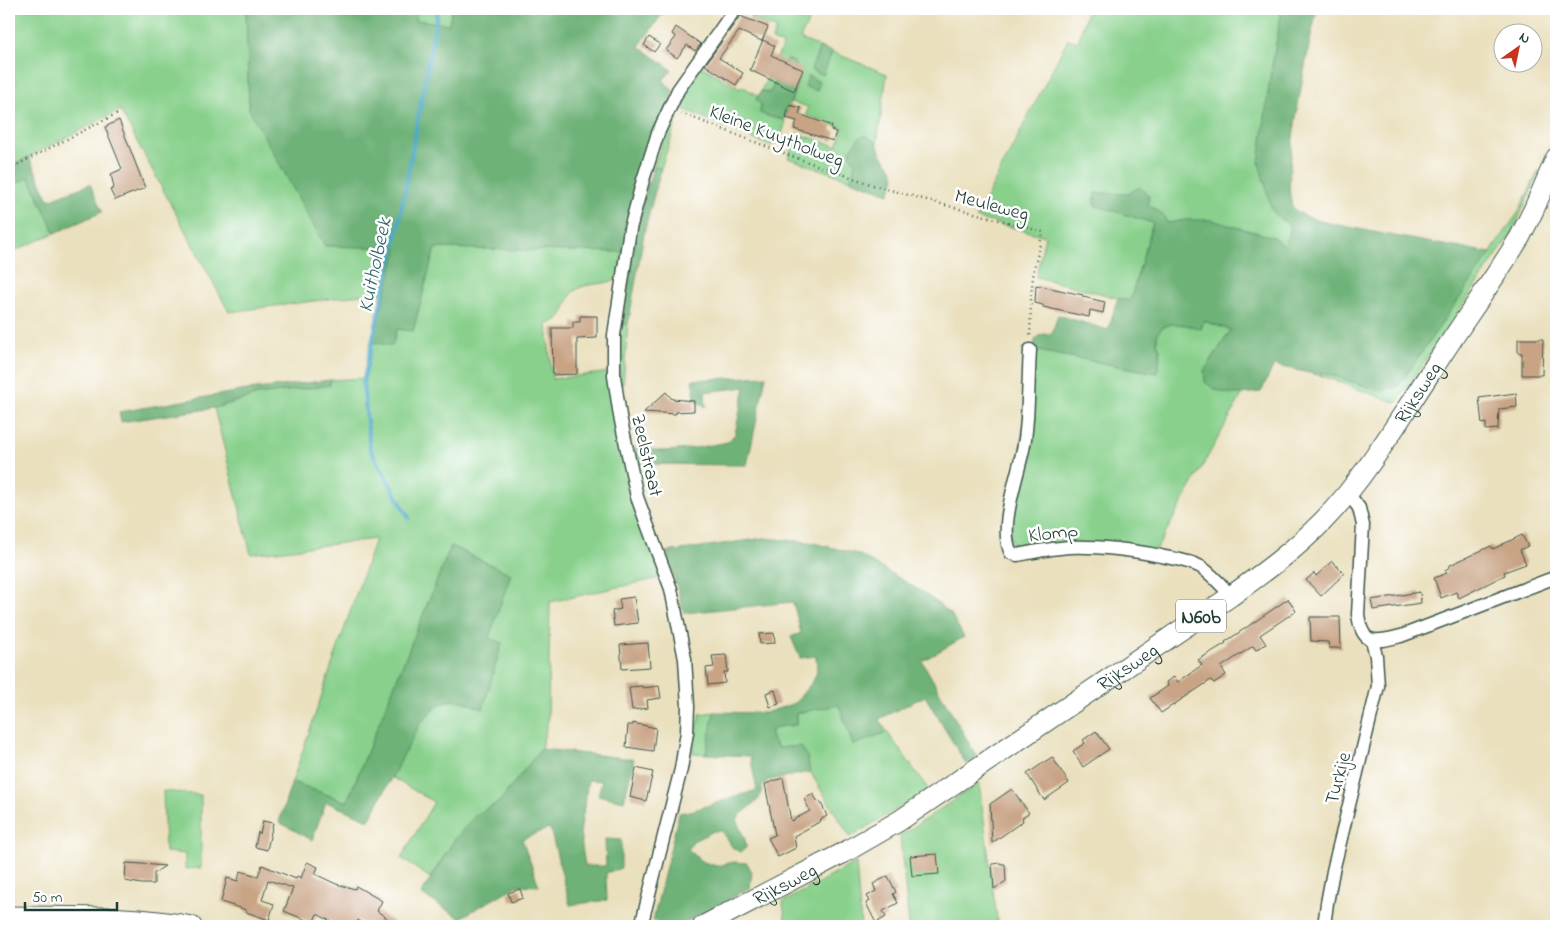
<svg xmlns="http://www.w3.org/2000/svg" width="1565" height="935" font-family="'Indie Flower',sans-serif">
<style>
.green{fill:#88d08c;stroke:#548660}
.forest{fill:#6eb278;stroke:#467856}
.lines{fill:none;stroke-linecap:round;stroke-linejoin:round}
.stream{stroke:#4ba9c9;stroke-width:4}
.building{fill:#c8a384}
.street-casing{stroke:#3d5549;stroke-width:15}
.secondary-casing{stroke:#3d5549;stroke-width:21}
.primary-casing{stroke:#3d5549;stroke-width:22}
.path{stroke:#3d5549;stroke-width:2.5;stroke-dasharray:1 4;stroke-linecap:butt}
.street{stroke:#fff;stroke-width:12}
.secondary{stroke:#fff;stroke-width:19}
.primary{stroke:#fff;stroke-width:20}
.labels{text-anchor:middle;stroke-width:5;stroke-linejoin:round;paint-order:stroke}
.shield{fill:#fff;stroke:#627771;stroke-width:1}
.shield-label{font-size:19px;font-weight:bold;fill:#1f3d34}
.street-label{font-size:20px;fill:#1f3d34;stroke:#fff}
.water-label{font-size:21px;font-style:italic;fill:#2e6368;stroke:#fff}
</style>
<rect width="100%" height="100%" fill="#fff"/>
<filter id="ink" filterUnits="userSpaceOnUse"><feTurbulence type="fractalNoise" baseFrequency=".02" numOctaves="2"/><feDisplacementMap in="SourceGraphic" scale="10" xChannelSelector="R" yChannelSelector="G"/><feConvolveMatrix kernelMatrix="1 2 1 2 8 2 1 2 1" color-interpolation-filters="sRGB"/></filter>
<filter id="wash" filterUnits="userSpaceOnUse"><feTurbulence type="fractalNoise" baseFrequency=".0096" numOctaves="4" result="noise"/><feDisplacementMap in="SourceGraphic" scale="20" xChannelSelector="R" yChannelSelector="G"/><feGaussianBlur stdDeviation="1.12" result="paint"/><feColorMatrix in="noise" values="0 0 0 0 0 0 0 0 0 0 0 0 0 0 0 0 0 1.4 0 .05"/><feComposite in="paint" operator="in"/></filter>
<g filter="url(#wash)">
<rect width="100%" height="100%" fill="#eae0be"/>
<!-- green -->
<g class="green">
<polygon points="9,9 246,9 249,109 397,248 385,293 360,295 229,312 120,110 9,167"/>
<polygon points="417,9 452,9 449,24 414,20"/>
<polygon points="756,9 807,9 813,12 800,39 820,47 811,70 823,75 832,52 887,74 877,143 865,135 851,180 788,158 796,133 837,146 843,128 806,115 808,107 791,102 798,81 783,64 774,86 769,93 761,91 783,45 772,40 776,29 750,18"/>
<path d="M1088,9H1282L1270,78L1287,222L1291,229L1285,246L1186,220L1168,223C1160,210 1133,191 1117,195C1109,197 1102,202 1095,205L1153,223L1130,301L1036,277L1045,236L976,218L1068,39L1078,42Z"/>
<polygon points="701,66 740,89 742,86 758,96 756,100 761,104 760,113 767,116 784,120 785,124 780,141 772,145 765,144 676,106"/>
<polygon points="670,118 678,118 661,168 654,166"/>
<polygon points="1539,170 1539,173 1513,231 1397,403 1322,376 1321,372 1381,391 1398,386 1518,213"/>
<polygon points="29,177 55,233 9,253 9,186"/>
<path d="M435,248L623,252L617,278C605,287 588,281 576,290C562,301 569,320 547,324L552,379L611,372L660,578L550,602L548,720L541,749L499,802L476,815L455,839L430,878L401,858L434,802L391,777C403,754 423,703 453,700C462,699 474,706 483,708L501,643L489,639L451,546L347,802L292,782L375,539L251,554L214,408L258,395L330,385V380L364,378L373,342L392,345L397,329L413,330Z"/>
<path d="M1203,321L1231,330L1204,371L1234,394L1243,393L1156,550H1018L1013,547L1010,535L1033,350L1156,373C1157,366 1161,356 1160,349C1159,347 1157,344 1157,342C1154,316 1188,324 1201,329Z"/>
<polygon points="621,324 628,325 623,385 620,385 618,353"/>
<polygon points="839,705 853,745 887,732 929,790 850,837 810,772 807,756 790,747 778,748 773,741 770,732 776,727 796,725 796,713"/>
<polygon points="714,712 706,754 692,753 700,714"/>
<polygon points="979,783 998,926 909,926 900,836"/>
<polygon points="163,791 201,795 201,868 185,869 185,854 165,852"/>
<polygon points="856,862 861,926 786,926 783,902"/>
</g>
<!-- forest -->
<g class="forest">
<polygon points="246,9 417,9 415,20 449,24 452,9 666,9 639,46 672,70 663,80 673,91 623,252 435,248 413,331 397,329 392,346 373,342 397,248 325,246 249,109"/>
<path d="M1282,9H1317C1311,36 1276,194 1295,210C1307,220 1334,224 1349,227C1396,237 1443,245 1491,253L1398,386L1381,391L1321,372L1322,376L1274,365L1261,392C1237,394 1224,398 1205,382L1204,371L1231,330L1204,321L1201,329C1188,325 1155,316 1157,342C1157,344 1159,347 1160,349C1161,356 1158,366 1157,373L1033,350C1036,335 1037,335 1052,333L1058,315L1108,330L1118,298L1130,301L1153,223L1094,205L1096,193L1128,194L1139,187L1149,196L1148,205L1162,214L1168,223L1186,220H1211L1273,237L1285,246L1291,229L1287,222L1281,220L1272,210L1259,163L1270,78Z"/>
<polygon points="820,47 832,52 823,75 811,70"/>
<path d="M787,59L792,60L799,71L798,81L784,120L767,116L760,113L761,104L756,100L761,91L769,93C777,83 778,69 787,59Z"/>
<polygon points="808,76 820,82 817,91 805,87"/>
<polygon points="865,135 877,143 881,154 892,168 895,178 889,194 851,180 855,164 850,154 851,149 859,138"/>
<polygon points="29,157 49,200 90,184 102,212 55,233 29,177 9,186 9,167"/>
<polygon points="654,166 661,168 644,233 628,325 621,324 641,206"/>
<path d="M766,376L747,465L636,464L634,452L637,446C646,446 651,451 660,451C683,451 706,446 728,442L735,434L745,387L705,392L706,407L696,401L692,380Z"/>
<polygon points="330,380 330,385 258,395 214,408 121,422 119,412 241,391"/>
<polygon points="764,538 809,542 858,554 924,593 951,614 964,637 922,661 977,757 966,764 925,696 879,719 887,732 853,745 839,705 796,713 796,725 776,727 770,732 773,741 778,748 801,746 807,756 810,772 769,780 763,784 759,799 738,817 737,822 745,840 746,848 740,852 733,848 721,831 714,831 693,841 688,849 701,861 716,866 734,862 747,863 752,872 750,888 678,926 669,926 653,921 679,813 694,810 757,790 750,756 706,754 714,712 765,713 795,703 813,681 817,672 816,656 800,658 791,637 801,633 793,602 684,613 667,552"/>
<path d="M451,546L511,574L489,638L502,643L483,709C474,706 465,701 456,700C442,698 428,715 420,724L369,820L326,802L312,840L279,822L292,782L347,802Z"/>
<polygon points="541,749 634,759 624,801 598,795 602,781 588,780 580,833 585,866 606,866 605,839 621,840 621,868 606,873 607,900 570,905 550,828 522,839 539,886 518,885 460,918 421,894 455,839 476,815 499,802"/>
</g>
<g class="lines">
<!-- stream -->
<polyline class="stream" points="409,518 370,449 363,383 398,228 438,9"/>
</g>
<g id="blocks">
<!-- building -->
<g class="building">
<polygon points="740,16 768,27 762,41 739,31 719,58 743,73 736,85 705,65"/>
<polygon points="676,27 701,44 695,51 687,45 677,58 666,50 676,37 672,34"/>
<polygon points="649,37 660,44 654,52 644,45"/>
<polygon points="763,40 775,46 771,55 803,70 794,91 750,70"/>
<polygon points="789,105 801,108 799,114 832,126 831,130 836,132 833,141 794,129 797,121 786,118"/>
<polygon points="119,120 145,188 115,200 110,190 114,188 111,174 122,169 105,127"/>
<polygon points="1036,285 1083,295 1083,297 1105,302 1103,313 1090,310 1089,317 1043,307 1043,305 1035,303"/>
<polygon points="580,316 597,316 597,338 577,339 577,374 553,375 552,328 573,328 573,322 580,322"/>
<polygon points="1518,339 1543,339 1542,375 1522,375 1522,353 1518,353"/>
<polygon points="666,392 672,399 694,401 694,411 676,412 676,414 644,412"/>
<polygon points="1516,393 1517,407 1499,409 1498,429 1486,430 1486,423 1482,424 1479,398"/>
<polygon points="1522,535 1528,546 1520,550 1526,564 1504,572 1505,575 1459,598 1456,592 1441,598 1434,578 1447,573 1445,570 1450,567 1450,565 1491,546 1493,549"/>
<polygon points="1332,561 1344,574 1321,596 1306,580 1314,573 1316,576"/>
<polygon points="1420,592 1421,603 1373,610 1371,600"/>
<polygon points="634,597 638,623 614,626 612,611 621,609 619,599"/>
<polygon points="1288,599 1296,611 1260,635 1266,644 1256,650 1253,646 1221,667 1226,675 1214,683 1211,680 1161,713 1150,698 1168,686 1166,682 1174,677 1178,682 1202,665 1198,660 1226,643 1225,642"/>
<polygon points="1310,617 1340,617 1341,648 1329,648 1328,642 1311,641"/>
<polygon points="774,633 775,643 760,644 759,634"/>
<polygon points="648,643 650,667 622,669 620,645"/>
<polygon points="726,655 728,672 724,672 725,683 708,685 706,668 714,667 712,656"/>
<polygon points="642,686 643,688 659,686 661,698 647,700 648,708 632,710 629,687"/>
<polygon points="775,690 779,704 770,707 766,693"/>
<polygon points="633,723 656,728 653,751 626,747 628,725 633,725"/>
<polygon points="1096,731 1109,749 1083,767 1073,751 1085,743 1083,740"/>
<polygon points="1052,757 1069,783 1044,800 1027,774"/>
<polygon points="636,768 653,772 646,801 630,797"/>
<polygon points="783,778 791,821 810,811 804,799 813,794 818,802 820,801 827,816 820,820 821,821 794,836 796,848 778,857 768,838 775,835 765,784"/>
<polygon points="1012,789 1029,813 1022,818 1023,821 992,843 990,804"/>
<polygon points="263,821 273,823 267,850 255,847 258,832 260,834"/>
<polygon points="937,854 939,874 912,876 910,856"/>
<polygon points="307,862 318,867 315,874 336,884 355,889 356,886 382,901 377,911 398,926 367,926 358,920 354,926 340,926 317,914 313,923 284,911 293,888 268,880 262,900 274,904 269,920 246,912 246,910 221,902 227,878 238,881 240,871 258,876 262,865 296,879 297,876 301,878"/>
<polygon points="126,863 142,864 165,866 154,873 154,884 142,884 125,881"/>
<polygon points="1001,863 1001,864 1005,864 1006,881 994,889 992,864"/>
<polygon points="888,876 896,892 893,894 898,903 883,911 886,917 876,923 866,903 870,901 867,896 876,891 873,884"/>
<polygon points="520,889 523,898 511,902 508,893"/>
</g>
</g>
</g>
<g filter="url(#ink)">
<use href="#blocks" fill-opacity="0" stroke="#3d5549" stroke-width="1"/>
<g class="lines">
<!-- street casing -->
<g class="street-casing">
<g id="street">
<path d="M1030,350C1028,380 1029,410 1025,439C1021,469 997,526 1011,553L1017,555C1034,552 1052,548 1070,547C1101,546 1130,550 1161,556C1174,559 1188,560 1201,567C1213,575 1222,586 1231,596"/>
<path d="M1348,493L1359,508L1363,525L1358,614C1362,647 1376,642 1401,636L1556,577"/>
<polyline points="641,926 681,769 687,732 688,706 685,659 671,589 637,497 620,416 614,376 614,335 630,229 643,180 658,133 678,90 735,9"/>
<polyline points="1324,926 1327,903 1333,871 1378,686 1376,656 1372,640"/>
</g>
</g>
<!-- secondary casing -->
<g class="secondary-casing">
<path id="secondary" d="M9,916C69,917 132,914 192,926"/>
</g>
<!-- primary casing -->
<g class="primary-casing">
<g id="primary">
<path id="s1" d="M703,926L845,852L899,821L1231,596C1263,573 1295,550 1323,521C1367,476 1399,419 1434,367C1462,323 1493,281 1520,237L1534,209L1556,158"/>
</g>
</g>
<!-- path -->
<g class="path">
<polyline points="681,113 791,156 876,186 1043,232 1034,269 1031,296 1030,339"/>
<polyline points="9,169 118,113"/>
</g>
<!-- street -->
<use href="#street" class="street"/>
<!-- secondary -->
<use href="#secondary" class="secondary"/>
<!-- primary -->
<use href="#primary" class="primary"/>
</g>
</g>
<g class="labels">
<!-- shield labels -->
<rect class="shield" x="1176" y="599.5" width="50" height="33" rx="4"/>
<g class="shield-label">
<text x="1201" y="623">N60b</text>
</g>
<!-- street labels -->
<g class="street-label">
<text transform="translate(777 135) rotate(21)" y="7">Kleine Kuytholweg</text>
<text transform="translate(992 204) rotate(15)" y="7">Meuleweg</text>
<text dy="7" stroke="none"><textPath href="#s1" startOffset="902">Rijksweg</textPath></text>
<text transform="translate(648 455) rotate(77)" y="7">Zeelstraat</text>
<text transform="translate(1053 532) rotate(-6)" y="7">Klomp</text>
<text dy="7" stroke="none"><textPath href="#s1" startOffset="498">Rijksweg</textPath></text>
<text transform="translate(1337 778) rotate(-75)" y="7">Turkije</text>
<text dy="7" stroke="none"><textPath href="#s1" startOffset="92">Rijksweg</textPath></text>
</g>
<!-- water labels -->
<g class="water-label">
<text transform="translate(374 265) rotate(-78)" y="7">Kuitholbeek</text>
</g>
</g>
<!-- margin -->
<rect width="1565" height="935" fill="none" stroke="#fff" stroke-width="30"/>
<!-- north arrow -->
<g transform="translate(1518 48) rotate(33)"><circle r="24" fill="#ffffff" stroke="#a5b1ae"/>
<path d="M0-4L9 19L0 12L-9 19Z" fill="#c8321e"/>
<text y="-8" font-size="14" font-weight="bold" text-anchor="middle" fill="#1f3d34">N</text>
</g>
<!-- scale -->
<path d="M25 902v8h92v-8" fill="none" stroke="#1f3d34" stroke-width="2.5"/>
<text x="32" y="902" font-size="15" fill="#1f3d34" stroke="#ffffff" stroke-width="4" paint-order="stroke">50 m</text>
</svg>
